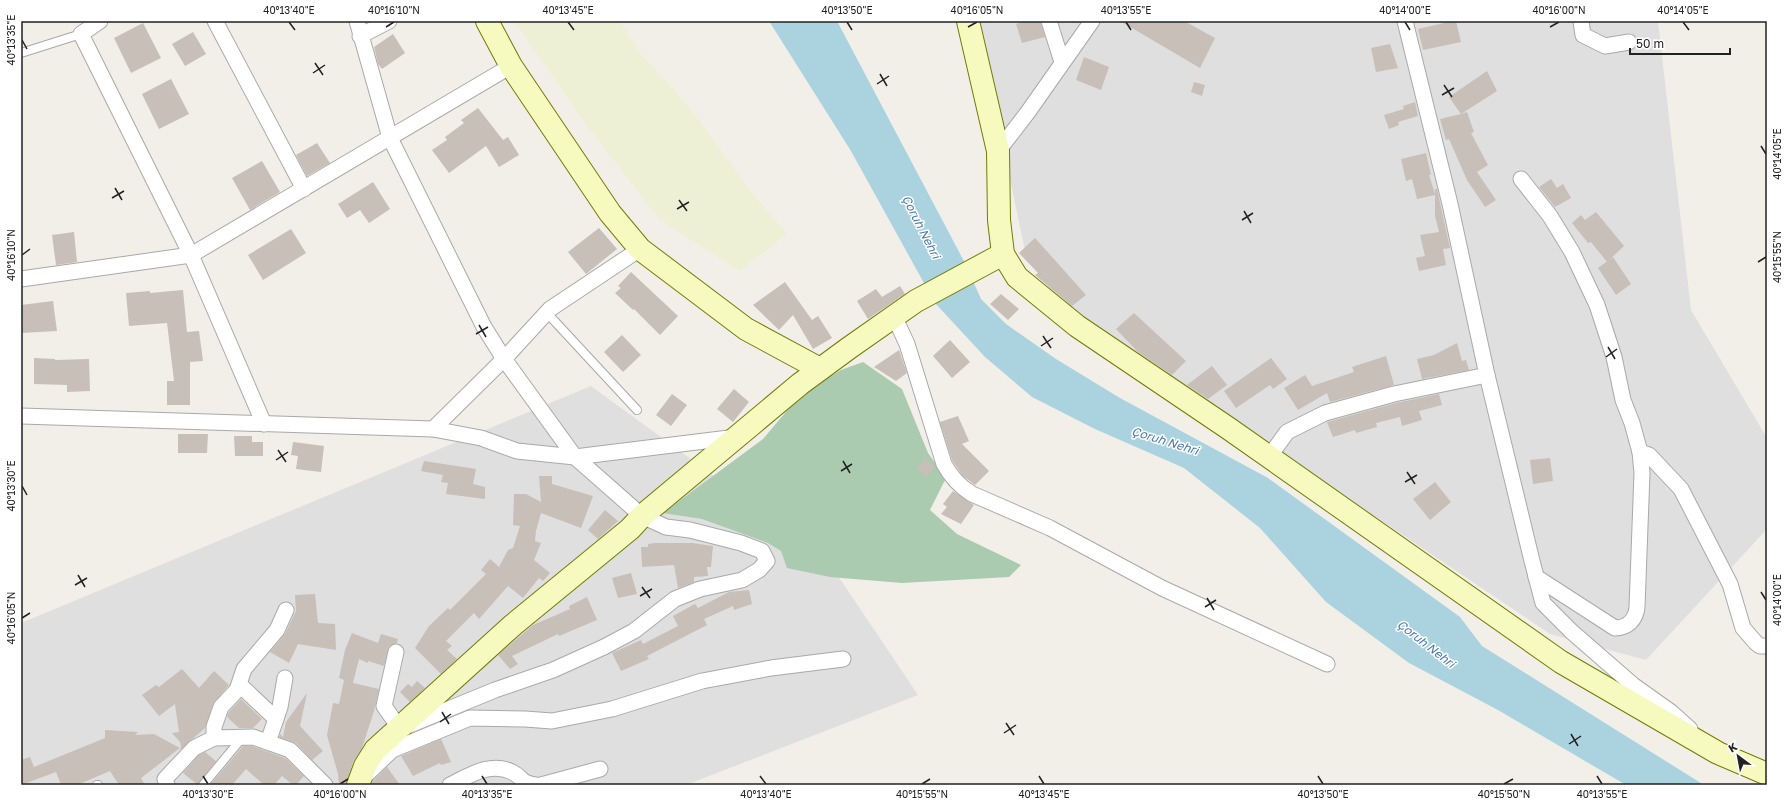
<svg xmlns="http://www.w3.org/2000/svg" width="1788" height="806" font-family="'Golos Text',sans-serif">
<style>
.residential{fill:#e0dfdf}
.farmland{fill:#eef0d5}
.cemetery{fill:#aacbaf}
.water{fill:#aad3df}
.building{fill:#c7bfb8}
.lines{fill:none;stroke-linecap:round;stroke-linejoin:round}
.lane-casing{stroke:#a9a9a9;stroke-width:10}
.street-casing{stroke:#a9a9a9;stroke-width:17}
.secondary-casing{stroke:#707d05;stroke-width:24}
.lane{stroke:#fff;stroke-width:8}
.street{stroke:#fff;stroke-width:15}
.secondary{stroke:#f7fabf;stroke-width:22}
.ticks{fill:none;stroke:#222;stroke-width:1.5}
.labels{text-anchor:middle;stroke-width:3;stroke-linejoin:round;paint-order:stroke}
.water-label{font-size:12px;font-style:italic;fill:#4a7aab;stroke:#fff}
.neatline{fill:none;stroke:#222;stroke-width:1.5}
.ticks-label{font-size:10px;text-anchor:middle;fill:#222}
</style>
<rect width="100%" height="100%" fill="#f2efe9"/>
<!-- residential -->
<g class="residential">
<polygon points="977,21 1658,21 1691,310 1767,438 1767,529 1646,660 1550,634 1059,304 1025,251"/>
<polygon points="591,386 826,558 918,695 686,785 21,785 21,623"/>
</g>
<!-- farmland -->
<polygon class="farmland" points="514,21 620,21 641,54 687,104 753,194 787,234 739,271 659,219 584,122"/>
<!-- cemetery -->
<polygon class="cemetery" points="863,362 902,389 928,453 946,478 930,510 957,534 1021,565 1009,577 902,583 830,577 787,568 781,551 768,543 702,519 663,513 763,439 801,394 841,370"/>
<!-- water -->
<polygon class="water" points="769,21 837,21 966,265 981,299 1006,324 1056,359 1120,398 1268,478 1460,617 1482,646 1704,785 1626,785 1498,710 1409,663 1326,602 1260,528 1184,468 1095,429 1032,397 985,357 935,303 851,151"/>
<!-- building -->
<g class="building">
<polygon points="1027,21 1040,21 1045,37 1022,43 1016,24"/>
<polygon points="1120,21 1184,21 1215,38 1200,68"/>
<polygon points="1453,21 1456,21 1461,42 1423,50 1418,29"/>
<polygon points="143,23 161,58 131,73 114,38"/>
<polygon points="193,32 206,54 185,66 172,44"/>
<polygon points="393,34 405,53 382,69 378,64 374,47"/>
<polygon points="1390,44 1398,68 1376,72 1371,48"/>
<polygon points="1084,57 1109,67 1101,90 1076,80"/>
<polygon points="1487,71 1497,91 1461,114 1467,112 1474,132 1471,133 1488,165 1477,172 1496,200 1485,207 1467,180 1449,139 1446,140 1440,119 1461,114 1449,97"/>
<polygon points="171,79 189,114 159,129 142,94"/>
<polygon points="1194,82 1205,85 1202,96 1191,92"/>
<polygon points="1415,102 1418,116 1398,122 1399,125 1389,129 1384,115 1404,109 1403,106"/>
<polygon points="478,108 503,140 508,137 519,155 499,167 486,146 449,173 432,150 447,140 445,137 464,123 461,120"/>
<polygon points="317,143 330,163 307,176 296,155"/>
<polygon points="1426,153 1431,175 1429,175 1435,194 1435,189 1437,189 1450,248 1443,249 1446,265 1419,271 1416,258 1425,256 1420,235 1439,232 1435,216 1435,195 1417,199 1412,179 1406,181 1401,159"/>
<polygon points="262,161 280,192 250,210 232,178"/>
<polygon points="1551,179 1557,188 1563,184 1571,198 1555,207 1539,187"/>
<polygon points="373,182 390,209 369,223 360,210 347,218 338,204"/>
<polygon points="1596,212 1624,246 1607,262 1591,242 1588,243 1572,223 1581,215 1585,220"/>
<polygon points="599,228 617,249 586,274 568,252"/>
<polygon points="291,229 306,253 263,280 248,255"/>
<polygon points="74,232 77,262 56,265 52,235"/>
<polygon points="1035,238 1086,295 1072,306 1035,275 1038,273 1019,253"/>
<polygon points="1613,257 1631,284 1616,295 1598,268"/>
<polygon points="631,272 678,316 660,335 634,309 633,310 615,293 621,288 618,286"/>
<polygon points="785,282 812,320 818,316 832,338 813,349 793,315 779,330 753,305"/>
<polygon points="900,286 905,294 868,319 857,301 876,289 882,297"/>
<polygon points="183,290 187,332 199,331 203,361 190,362 190,405 167,405 167,381 174,381 167,323 129,326 126,293 150,291 150,293"/>
<polygon points="1001,294 1019,309 1008,320 990,304"/>
<polygon points="53,301 57,331 21,333 21,305"/>
<polygon points="1134,313 1186,361 1172,375 1138,352 1116,329"/>
<polygon points="622,335 641,355 623,372 604,352"/>
<polygon points="950,340 970,362 952,378 933,356"/>
<polygon points="1457,343 1462,361 1466,360 1469,370 1422,379 1417,359 1434,355"/>
<polygon points="899,350 907,373 896,381 874,367"/>
<polygon points="1386,356 1394,385 1330,402 1327,393 1298,410 1284,388 1305,375 1312,386 1354,372 1352,367"/>
<polygon points="34,358 55,359 55,360 89,359 90,391 67,392 67,385 34,384"/>
<polygon points="1271,358 1287,379 1273,389 1270,385 1236,408 1224,391"/>
<polygon points="1212,366 1227,385 1208,399 1187,385"/>
<polygon points="734,389 749,402 733,422 717,409"/>
<polygon points="672,394 687,405 671,426 656,415"/>
<polygon points="1439,394 1442,405 1419,411 1422,420 1402,426 1400,417 1376,423 1377,427 1356,433 1355,430 1333,437 1327,422 1396,403"/>
<polygon points="958,416 969,441 962,444 989,471 975,485 962,475 952,460 940,422"/>
<polygon points="178,434 208,434 207,453 178,453"/>
<polygon points="234,436 252,436 252,442 263,442 263,456 235,456"/>
<polygon points="293,442 324,446 321,472 296,469 298,456 291,455"/>
<polygon points="925,458 935,467 927,477 917,469"/>
<polygon points="1550,458 1553,481 1533,484 1530,460"/>
<polygon points="424,461 476,469 473,484 485,487 485,499 446,494 448,483 441,482 443,475 421,471"/>
<polygon points="539,476 552,476 552,484 593,496 581,528 541,513 536,531 535,541 541,543 534,560 550,573 543,581 539,578 523,598 508,586 479,619 474,613 446,641 452,646 447,650 457,659 441,674 415,648 429,626 448,608 450,610 486,574 481,570 490,559 499,567 508,550 513,548 520,526 513,525 514,494 526,494 541,502"/>
<polygon points="1435,482 1451,502 1430,520 1413,499"/>
<polygon points="953,491 974,505 961,524 941,514 947,507 943,504"/>
<polygon points="605,510 618,521 598,539 588,530"/>
<polygon points="655,543 692,543 713,546 711,567 707,567 708,576 694,577 694,582 678,588 674,565 642,567 641,547 648,547 648,544"/>
<polygon points="631,573 637,594 618,598 612,578"/>
<polygon points="749,590 752,604 734,610 733,606 704,619 707,625 647,656 649,659 621,671 612,653 641,640 643,644 678,626 673,616 695,604 698,608 729,592"/>
<polygon points="315,594 318,623 335,624 336,650 298,644 289,663 270,652 285,634 296,611 295,595"/>
<polygon points="587,597 597,620 559,636 558,634 512,656 518,664 510,669 498,655 533,625 570,609 569,606"/>
<polygon points="352,633 378,643 381,634 398,639 397,643 389,646 384,666 368,661 368,663 359,659 353,683 379,689 374,711 362,748 353,762 346,785 339,785 338,774 327,735 333,703 339,704 344,680 339,678 345,650"/>
<polygon points="182,669 199,688 214,671 229,685 213,704 205,728 181,749 180,742 172,733 179,732 175,704 159,716 142,695 156,685 159,687"/>
<polygon points="417,681 425,688 410,702 400,692 408,684 412,687"/>
<polygon points="307,693 300,726 323,751 312,760 296,743 279,737 280,734 283,737 286,722"/>
<polygon points="241,699 262,719 253,728 239,728 229,719 227,716 229,712"/>
<polygon points="105,730 138,732 135,735 154,734 180,748 141,778 145,785 119,785 110,771 77,785 61,785 56,772 21,785 21,760 30,757 34,767 105,738"/>
<polygon points="441,739 451,762 441,765 440,763 413,776 401,756"/>
<polygon points="243,746 252,746 285,758 304,776 296,785 293,785 282,776 274,785 264,785 246,769 232,785 210,785"/>
<polygon points="205,752 216,761 198,785 183,773 199,755"/>
<polygon points="387,767 400,785 371,785 373,781"/>
</g>
<g class="lines">
<!-- lane casing -->
<g class="lane-casing">
<g id="lane">
<polyline points="21,53 81,34"/>
<polyline points="547,313 637,410"/>
<polyline points="97,785 98,785"/>
<polyline points="203,785 242,738"/>
</g>
</g>
<!-- street casing -->
<g class="street-casing">
<g id="street">
<polyline points="100,21 81,34 191,255 264,424"/>
<polyline points="215,21 304,189"/>
<polyline points="357,21 390,138 484,327 504,359 575,457 737,437"/>
<polyline points="1049,21 1062,62"/>
<polyline points="1405,21 1450,204 1487,375 1532,561 1543,603 1572,632 1633,685 1671,712 1690,729"/>
<polyline points="1581,21 1583,35 1605,46 1629,42"/>
<polyline points="360,36 389,21"/>
<polyline points="998,151 1028,112 1092,21"/>
<path d="M1521,179L1550,216L1572,252L1597,305L1614,357L1623,400L1632,423L1640,452L1642,473L1637,607C1636,619 1628,628 1615,628L1536,577"/>
<polyline points="21,279 191,255 511,66"/>
<path d="M894,316L907,344L944,464C951,477 959,486 972,494L1050,528L1162,588L1327,664"/>
<polyline points="21,416 433,429 481,438 517,451 575,457 642,516 666,527 690,530 741,543 762,551 767,561 759,570 742,580 700,589 675,599 634,631 604,647 553,670 495,690 400,729 384,706 396,652"/>
<polyline points="433,429 504,359 550,309 640,249"/>
<polyline points="1640,452 1649,455 1681,489 1730,584 1743,628 1756,643 1760,646 1767,646"/>
<polyline points="1269,457 1287,432 1325,413 1394,394 1487,375"/>
<polyline points="240,685 276,719"/>
<polyline points="214,738 214,727 221,707 237,690 244,669 277,630 286,610"/>
<polyline points="268,742 280,707 285,678"/>
<polyline points="367,774 392,750 470,718 525,719 552,721 612,709 702,681 771,668 843,659"/>
<polyline points="167,785 165,779 194,748 214,738 253,737 290,750 325,785"/>
<path d="M450,785C469,776 490,761 512,772C524,778 520,783 536,785"/>
<polyline points="541,785 600,769"/>
</g>
</g>
<!-- secondary casing -->
<g class="secondary-casing">
<g id="secondary">
<polyline points="487,21 511,66 610,213 640,249 746,329 820,369"/>
<polyline points="968,21 998,151 999,220 1003,254 1017,277 1077,326 1228,428 1561,662 1718,753 1767,774"/>
<polyline points="358,785 365,766 375,750 513,625 630,529 642,516 800,384 849,348 916,301 1003,254"/>
</g>
</g>
<!-- lane -->
<use href="#lane" class="lane"/>
<!-- street -->
<use href="#street" class="street"/>
<!-- secondary -->
<use href="#secondary" class="secondary"/>
</g>
<!-- ticks -->
<path class="ticks" d="M289,22L295,30M568,22L574,30M847,22L852,30M1126,22L1131,30M1405,22L1410,30M1683,22L1689,30M386,27L394,22M968,27L977,22M1550,27L1559,22M22,40L27,49M315,63L323,75M313,73L325,65M880,74L887,86M877,84L889,76M1444,85L1452,97M1442,95L1454,88M1761,146L1766,154M115,188L122,200M112,198L124,191M679,200L687,211M677,209L689,202M1244,211L1251,223M1242,220L1253,213M22,255L30,249M1758,262L1766,257M479,325L486,337M476,334L488,327M1043,336L1051,348M1041,346L1053,338M1608,347L1615,359M1606,357L1617,349M278,450L286,462M276,460L288,452M843,461L850,473M841,471L852,464M1407,472L1415,484M1405,482L1417,475M22,486L27,495M78,575L85,587M75,585L87,578M642,587L650,598M1761,592L1766,600M640,596L652,589M1207,598L1214,610M1205,607L1216,600M22,618L30,613M442,712L449,724M440,722L451,714M1006,723L1014,735M1004,733L1016,725M1571,734L1578,746M1569,744L1581,736M203,776L208,784M482,776L487,784M760,776L766,784M1039,776L1044,784M1318,776L1323,784M1597,776L1602,784M340,784L348,779M922,784L930,779M1504,784L1513,779"/>
<g class="labels">
<!-- water labels -->
<g class="water-label">
<text transform="translate(921 227) rotate(63)" y="4">Çoruh Nehri</text>
<text transform="translate(1165 441) rotate(17)" y="4">Çoruh Nehri</text>
<text transform="translate(1426 644) rotate(38)" y="4">Çoruh Nehri</text>
</g>
</g>
<!-- border -->
<rect width="1788" height="806" fill="none" stroke="#ffffff" stroke-width="44"/>
<!-- north arrow -->
<g transform="translate(1738 756) rotate(328)" stroke="#ffffff" stroke-width="3" paint-order="stroke">
<path d="M0-3L7 15L0 10L-7 15Z" fill="#222222"/>
<text y="-6" font-size="11" font-weight="bold" text-anchor="middle" fill="#222222">K</text>
</g>
<!-- scale -->
<path d="M1630 48v6h100v-6" fill="none" stroke="#222222" stroke-width="2"/>
<text x="1636" y="48" font-size="12" fill="#222222" stroke="#ffffff" stroke-width="3" paint-order="stroke">50 m</text>
<rect x="22" y="22" width="1744" height="762" class="neatline"/>
<g class="ticks-label">
<text x="289" y="14">40°13'40"E</text>
<text x="394" y="14">40°16'10"N</text>
<text x="568" y="14">40°13'45"E</text>
<text x="847" y="14">40°13'50"E</text>
<text x="977" y="14">40°16'05"N</text>
<text x="1126" y="14">40°13'55"E</text>
<text x="1405" y="14">40°14'00"E</text>
<text x="1559" y="14">40°16'00"N</text>
<text x="1683" y="14">40°14'05"E</text>
<text transform="translate(11 40) rotate(-90)" y="4">40°13'35"E</text>
<text transform="translate(1777 154) rotate(-90)" y="4">40°14'05"E</text>
<text transform="translate(11 255) rotate(-90)" y="4">40°16'10"N</text>
<text transform="translate(1777 257) rotate(-90)" y="4">40°15'55"N</text>
<text transform="translate(11 486) rotate(-90)" y="4">40°13'30"E</text>
<text transform="translate(1777 600) rotate(-90)" y="4">40°14'00"E</text>
<text transform="translate(11 618) rotate(-90)" y="4">40°16'05"N</text>
<text x="208" y="798">40°13'30"E</text>
<text x="340" y="798">40°16'00"N</text>
<text x="487" y="798">40°13'35"E</text>
<text x="766" y="798">40°13'40"E</text>
<text x="922" y="798">40°15'55"N</text>
<text x="1044" y="798">40°13'45"E</text>
<text x="1323" y="798">40°13'50"E</text>
<text x="1504" y="798">40°15'50"N</text>
<text x="1602" y="798">40°13'55"E</text>
</g>
</svg>
